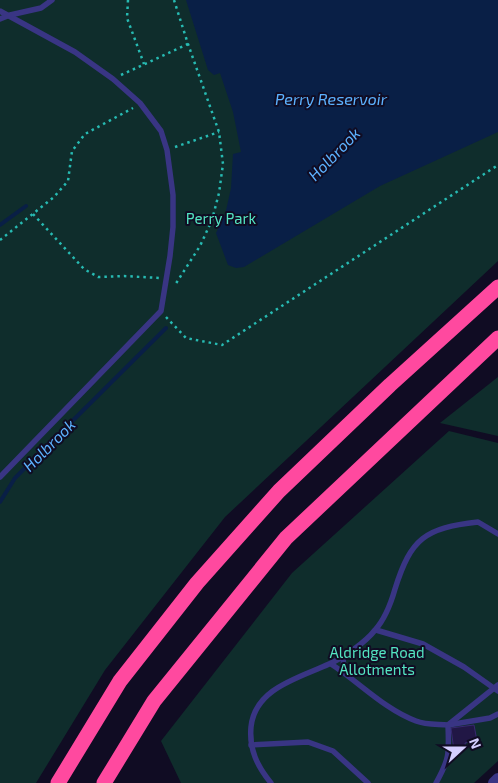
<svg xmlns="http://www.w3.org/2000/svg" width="498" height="783" font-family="'Exo 2',sans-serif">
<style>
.green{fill:#0f2d2c}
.water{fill:#091f46}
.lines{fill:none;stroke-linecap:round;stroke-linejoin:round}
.stream{stroke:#091f46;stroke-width:4}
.building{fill:#211745;stroke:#382872}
.path{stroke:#27bab2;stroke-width:2.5;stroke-dasharray:2.5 4;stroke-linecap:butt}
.service{stroke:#393584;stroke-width:5.5}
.tertiary{stroke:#393584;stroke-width:12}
.motorway{stroke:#ff499f;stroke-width:15}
.labels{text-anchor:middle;stroke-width:4;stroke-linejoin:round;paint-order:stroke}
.park-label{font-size:15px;fill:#54e5c2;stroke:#100c23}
.water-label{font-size:16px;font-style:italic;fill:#5cb2ff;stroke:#100c23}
</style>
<rect width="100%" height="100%" fill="#100c23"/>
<!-- green -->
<g class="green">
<polygon points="0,0 498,0 498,261 225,517 105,670 36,783 0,783"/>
<polygon points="498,377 498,436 440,423"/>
<polygon points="449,431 498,443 498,761 474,783 181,783 161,741 292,573"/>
</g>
<!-- water -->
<polygon class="water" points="186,0 498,0 498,132 380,186 244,267 236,268 228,265 216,233 225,215 231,188 233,154 241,152 233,112 220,73 214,75 208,70"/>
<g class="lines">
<!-- stream -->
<g class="stream">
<polyline points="0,225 26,206"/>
<polyline points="0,502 15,478 166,328"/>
</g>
</g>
<!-- building -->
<polygon class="building" points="474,725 477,741 465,743 466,749 454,751 451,728"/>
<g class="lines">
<!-- path -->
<g class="path">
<polyline points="128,0 127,18 144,64"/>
<polyline points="174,0 188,44 219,132 223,164 219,193 212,220 200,246 175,285"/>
<polyline points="121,75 188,44"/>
<polyline points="175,147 219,132"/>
<polyline points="33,214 84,269 98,277 124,276 159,278"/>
<polyline points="0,240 54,197 68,181 72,151 85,134 133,108"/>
<polyline points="166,317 186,338 222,345 498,165"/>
</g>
<!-- service -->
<g class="service">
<polyline points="0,11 75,52 113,79 140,103 161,131 167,150 173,195 173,227 170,256 161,311 0,477"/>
<polyline points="0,19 10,15 41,8 52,0"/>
<polyline points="376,630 423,644 464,667 498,691"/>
<polyline points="343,655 344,672"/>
<path d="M331,664C359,682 384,709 416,721C426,725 437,724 448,725L498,685"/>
<polyline points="251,745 308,742 333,751 368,783"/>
<path d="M271,783C257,766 249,749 251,727C255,688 299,678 329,664C343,658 366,642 375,630C385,619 391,603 395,589C411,538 425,528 478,522L498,534"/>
<path d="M436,783C450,758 449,753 448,725L490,718L498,714"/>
</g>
<!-- tertiary -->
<polyline class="tertiary" points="494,783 498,779"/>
<!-- motorway -->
<g class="motorway">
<polyline points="58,783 120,681 197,583 279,491 390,385 498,287"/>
<polyline points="104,783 154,701 286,538 498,338"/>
</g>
</g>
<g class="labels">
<!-- park labels -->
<g class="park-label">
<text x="221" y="224">Perry Park</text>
<text x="377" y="658">Aldridge Road<tspan x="377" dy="17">Allotments</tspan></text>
</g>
<!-- water labels -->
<g class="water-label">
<text x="331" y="105">Perry Reservoir</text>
<text transform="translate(334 154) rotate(-46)" y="6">Holbrook</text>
<text transform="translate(49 445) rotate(-45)" y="6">Holbrook</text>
</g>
</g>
<!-- north arrow -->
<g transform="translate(463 748) rotate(69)" stroke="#100c23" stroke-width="4" paint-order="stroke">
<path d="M0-4L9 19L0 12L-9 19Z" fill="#d4ceff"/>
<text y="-8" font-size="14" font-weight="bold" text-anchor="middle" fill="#d4ceff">N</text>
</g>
</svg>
